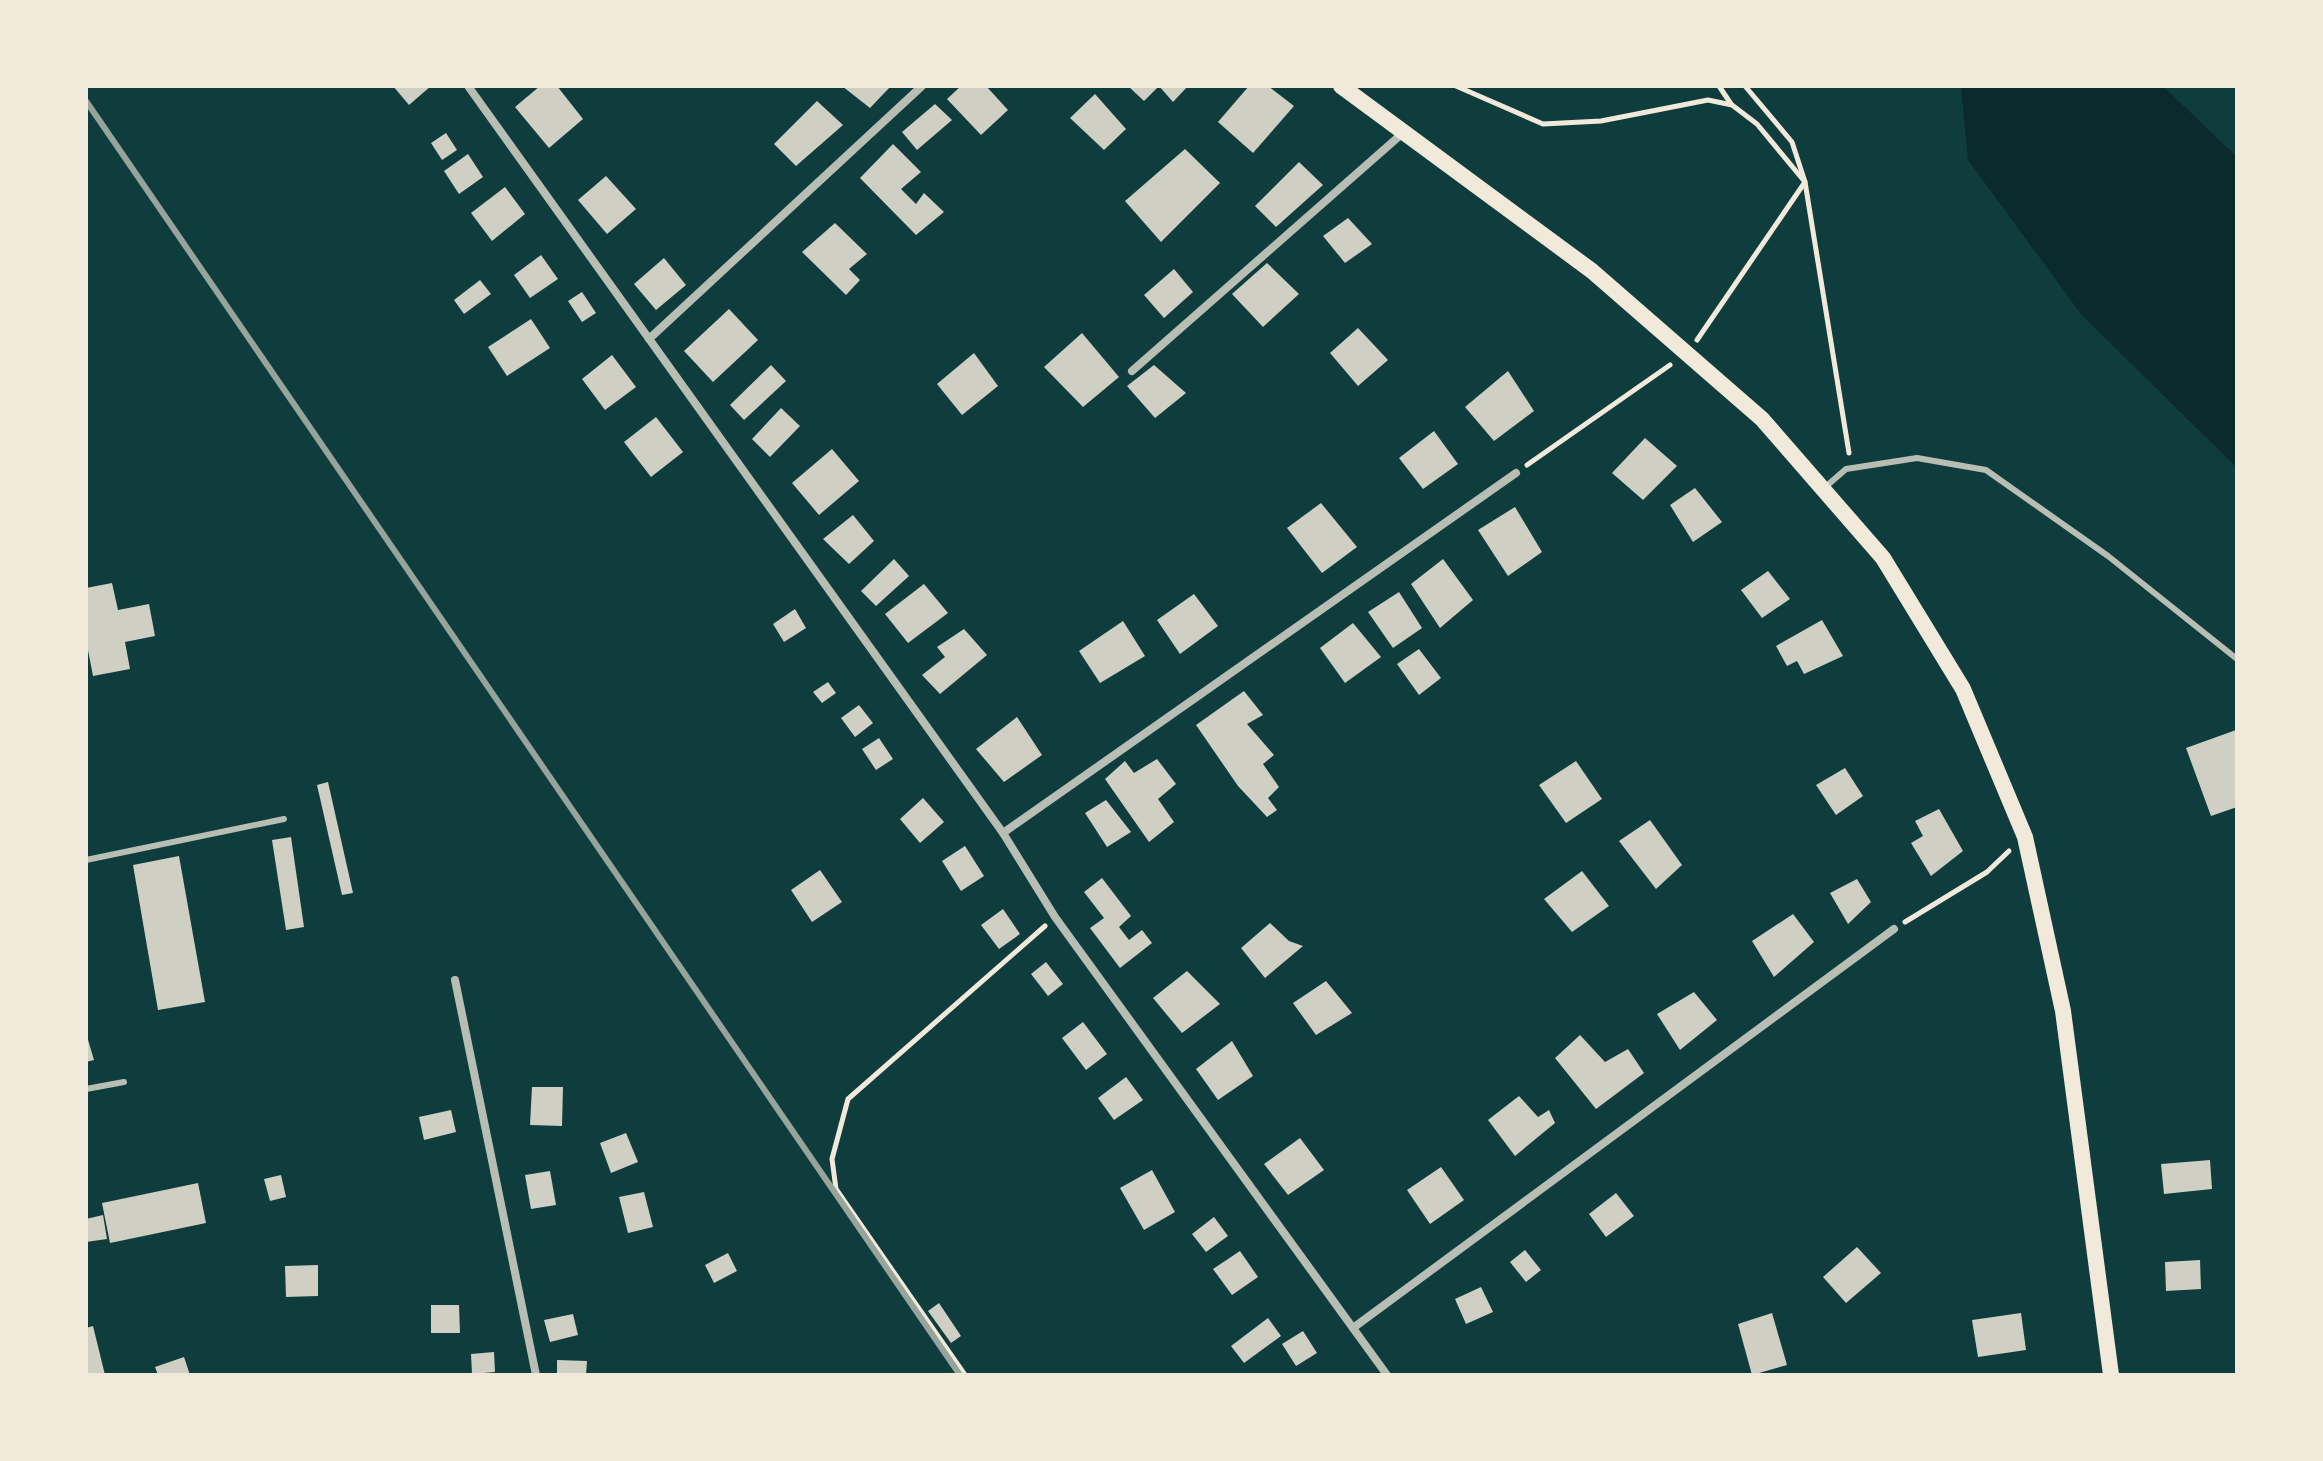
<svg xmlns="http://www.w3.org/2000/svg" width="2323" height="1461" font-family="Literata,serif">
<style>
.water{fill:#0a2a2b}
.building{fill:#cfcfc3}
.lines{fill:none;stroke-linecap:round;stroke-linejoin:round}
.path{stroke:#f1e9da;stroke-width:5}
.service{stroke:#b8beb3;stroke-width:6}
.minor{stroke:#b8beb3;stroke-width:8}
.secondary{stroke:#f1e9da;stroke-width:16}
.rail{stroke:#97a49c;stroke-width:6}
</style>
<rect width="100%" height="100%" fill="#0f3d3e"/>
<!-- water -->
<polygon class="water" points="1961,86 2163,86 2237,157 2237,468 2081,314 1968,160"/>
<!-- building -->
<g class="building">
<polygon points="393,86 431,86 409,105"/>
<polygon points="540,86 557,86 583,119 549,148 515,107"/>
<polygon points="842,86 891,86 870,108"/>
<polygon points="961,86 986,86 1008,110 981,135 947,99"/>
<polygon points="1128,86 1159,86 1144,101"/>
<polygon points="1159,86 1188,86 1173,102"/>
<polygon points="1249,86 1268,86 1294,106 1253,153 1218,122"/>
<polygon points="1095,94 1126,129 1104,150 1070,118"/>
<polygon points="817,101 843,125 796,166 774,144"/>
<polygon points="935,104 952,120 917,150 902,132"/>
<polygon points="446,133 457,150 442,160 431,143"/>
<polygon points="893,144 921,172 901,189 916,204 924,193 944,212 916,235 860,178"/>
<polygon points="1185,149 1220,183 1161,242 1125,201"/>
<polygon points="468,154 483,177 459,194 444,171"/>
<polygon points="1299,162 1323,185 1276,227 1255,206"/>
<polygon points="606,176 636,209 607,234 578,200"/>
<polygon points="505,187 525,214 492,241 471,213"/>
<polygon points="1348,218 1372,244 1345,263 1323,236"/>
<polygon points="835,223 867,254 849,269 860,280 846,295 802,252"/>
<polygon points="541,255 558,279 530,298 514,275"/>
<polygon points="664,258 686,285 656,310 634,284"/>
<polygon points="1267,263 1299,294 1263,327 1232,294"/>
<polygon points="1174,269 1193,292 1164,318 1144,295"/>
<polygon points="480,280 491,294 464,314 454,300"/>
<polygon points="582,292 596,313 582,322 568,301"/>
<polygon points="729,309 758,340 713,382 684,351"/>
<polygon points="531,319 550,348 507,376 488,347"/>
<polygon points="1358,328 1388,360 1358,386 1330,353"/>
<polygon points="1082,333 1119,377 1083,407 1044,367"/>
<polygon points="974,353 998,386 962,415 937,384"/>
<polygon points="612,355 636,387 605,410 582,379"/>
<polygon points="771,365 786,381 744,420 730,405"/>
<polygon points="1154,365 1186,393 1155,418 1127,386"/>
<polygon points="1508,371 1534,411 1494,441 1465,407"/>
<polygon points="781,408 800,426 770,457 752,439"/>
<polygon points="656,417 683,452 651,477 624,442"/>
<polygon points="1434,431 1458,464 1423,489 1399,458"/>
<polygon points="1645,438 1677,466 1643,500 1612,473"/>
<polygon points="832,449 859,481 819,515 792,483"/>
<polygon points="1695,488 1722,522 1693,542 1670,505"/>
<polygon points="1321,503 1357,547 1322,573 1287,528"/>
<polygon points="1515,507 1542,552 1508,576 1478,530"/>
<polygon points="853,515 874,541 849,564 823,539"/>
<polygon points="894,559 909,576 876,606 861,591"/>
<polygon points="1443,559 1473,600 1440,628 1411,584"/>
<polygon points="1768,571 1790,599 1762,618 1741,590"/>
<polygon points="112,583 118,610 149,604 155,636 125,642 130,669 93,676 86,640 86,588"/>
<polygon points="924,584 948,613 908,643 885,614"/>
<polygon points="1399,592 1422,628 1393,648 1368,612"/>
<polygon points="1194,594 1218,626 1180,654 1157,620"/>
<polygon points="795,609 806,628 784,642 773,624"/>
<polygon points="1822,620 1843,656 1804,674 1797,661 1787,666 1776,646"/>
<polygon points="1123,621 1145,656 1100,683 1079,651"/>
<polygon points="1353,623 1381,657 1345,683 1320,648"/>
<polygon points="964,629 987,655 940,694 922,675 945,657 937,647"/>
<polygon points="1419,649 1441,678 1419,695 1397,664"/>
<polygon points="828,682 836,693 822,703 813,692"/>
<polygon points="1244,691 1263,715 1247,724 1274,755 1263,764 1279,787 1268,798 1277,810 1267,817 1238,786 1196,725"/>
<polygon points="859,705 873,723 855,737 841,718"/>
<polygon points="1017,717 1042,755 1004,782 976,749"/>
<polygon points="2236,730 2237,807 2211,816 2186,748"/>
<polygon points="879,738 893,759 876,770 862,749"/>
<polygon points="1157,759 1176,784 1158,799 1174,822 1149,842 1105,779 1125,761 1134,773"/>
<polygon points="1576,761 1602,799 1566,823 1539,785"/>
<polygon points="1845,768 1863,796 1836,815 1816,785"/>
<polygon points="328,782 353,893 342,895 317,785"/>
<polygon points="923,798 944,822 920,843 900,819"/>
<polygon points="1106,800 1131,832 1107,847 1085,813"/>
<polygon points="1939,809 1963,851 1931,876 1911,843 1923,836 1915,821"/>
<polygon points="1650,820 1682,865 1656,889 1619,841"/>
<polygon points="291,837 304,927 286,930 272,840"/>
<polygon points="965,846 984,876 961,891 942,861"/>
<polygon points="179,856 205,1002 158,1010 133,865"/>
<polygon points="820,870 842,902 812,922 791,890"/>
<polygon points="1582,871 1609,906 1572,932 1544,899"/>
<polygon points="1102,878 1131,916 1119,927 1129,940 1142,930 1152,943 1120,968 1090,928 1104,918 1084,892"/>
<polygon points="1857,879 1871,902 1848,924 1830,893"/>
<polygon points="1003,909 1020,934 999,949 981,925"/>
<polygon points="1793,914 1814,942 1774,977 1752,941"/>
<polygon points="1270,923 1289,941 1303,946 1265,978 1241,948"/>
<polygon points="1046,962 1063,984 1048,996 1031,974"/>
<polygon points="1187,971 1220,1004 1182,1033 1153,998"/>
<polygon points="1326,981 1352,1013 1316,1035 1293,1003"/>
<polygon points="1694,992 1717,1020 1680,1050 1657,1014"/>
<polygon points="1083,1022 1107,1054 1086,1070 1062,1038"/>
<polygon points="86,1033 94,1060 86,1062"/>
<polygon points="1580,1035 1605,1062 1628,1049 1644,1073 1596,1109 1555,1058"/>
<polygon points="1232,1041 1253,1076 1218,1100 1196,1069"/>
<polygon points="1126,1077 1143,1100 1114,1120 1098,1098"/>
<polygon points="532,1087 563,1087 562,1126 530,1125"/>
<polygon points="1519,1096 1538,1117 1549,1110 1555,1123 1515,1156 1488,1120"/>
<polygon points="451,1110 456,1132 424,1140 419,1117"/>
<polygon points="626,1133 638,1162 611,1173 600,1143"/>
<polygon points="1300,1138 1324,1170 1288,1195 1264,1164"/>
<polygon points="2210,1160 2212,1189 2164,1194 2161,1164"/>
<polygon points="1441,1167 1464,1200 1430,1224 1407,1190"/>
<polygon points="1152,1170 1175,1212 1144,1230 1120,1188"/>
<polygon points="550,1171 556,1205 531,1209 525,1175"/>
<polygon points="281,1175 286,1197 270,1201 264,1179"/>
<polygon points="198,1183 206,1223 110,1243 102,1203"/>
<polygon points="644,1192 653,1227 628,1233 619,1197"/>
<polygon points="1616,1193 1634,1216 1606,1237 1589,1214"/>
<polygon points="103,1215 107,1239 86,1242 86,1219"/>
<polygon points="1214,1217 1228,1236 1206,1252 1192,1234"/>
<polygon points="1857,1247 1881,1273 1846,1303 1823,1277"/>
<polygon points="1525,1250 1541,1270 1526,1282 1510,1262"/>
<polygon points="1240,1251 1258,1277 1232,1295 1213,1269"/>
<polygon points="728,1253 737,1271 714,1283 705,1265"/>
<polygon points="2200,1260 2201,1289 2166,1291 2165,1262"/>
<polygon points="318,1265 318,1296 286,1297 285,1266"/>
<polygon points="1481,1287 1493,1312 1466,1324 1455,1299"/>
<polygon points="939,1303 961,1336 951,1343 928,1311"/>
<polygon points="431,1305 459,1305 460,1333 431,1333"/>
<polygon points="1772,1313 1787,1365 1752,1375 1738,1324"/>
<polygon points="2021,1313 2026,1350 1978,1357 1972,1320"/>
<polygon points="573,1314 578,1335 550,1342 544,1320"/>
<polygon points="1268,1318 1281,1336 1244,1363 1231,1346"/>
<polygon points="93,1326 105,1375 86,1375 86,1328"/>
<polygon points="1303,1331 1317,1353 1296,1366 1282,1344"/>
<polygon points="494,1352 495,1372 472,1374 471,1354"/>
<polygon points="184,1357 190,1375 158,1375 155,1367"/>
<polygon points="557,1360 587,1361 586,1375 557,1375"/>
</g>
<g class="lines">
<!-- path -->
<g class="path">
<polyline points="1456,86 1543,124 1601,121 1708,100 1732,105 1757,124 1805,182 1849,453"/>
<polyline points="1719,86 1731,104"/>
<polyline points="1697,340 1805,182 1792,142 1745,86"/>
<polyline points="1527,465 1670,365"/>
<polyline points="1905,922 1987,872 2009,851"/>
<polyline points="965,1375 836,1189 832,1159 848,1099 1045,926"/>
</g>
<!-- service -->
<g class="service">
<polyline points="1823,489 1846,469 1917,458 1986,470 2108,556 2237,659"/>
<polyline points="86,860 284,819"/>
<polyline points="86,1089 124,1082"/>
</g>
<!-- minor -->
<g class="minor">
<polyline points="468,86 1003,833 1055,917 1387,1375"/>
<polyline points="649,339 922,86"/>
<polyline points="1132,371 1404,132"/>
<polyline points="1003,833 1516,473"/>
<polyline points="455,980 536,1375"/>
<polyline points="1353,1328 1894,929"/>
</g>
<!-- secondary -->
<polyline class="secondary" points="1341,86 1592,271 1762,419 1883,558 1963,689 2025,837 2063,1011 2111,1375"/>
<!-- rail -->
<polyline class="rail" points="86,101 960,1375"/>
</g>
<!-- border -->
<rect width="2323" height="1461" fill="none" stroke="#f1e9da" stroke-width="176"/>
</svg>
